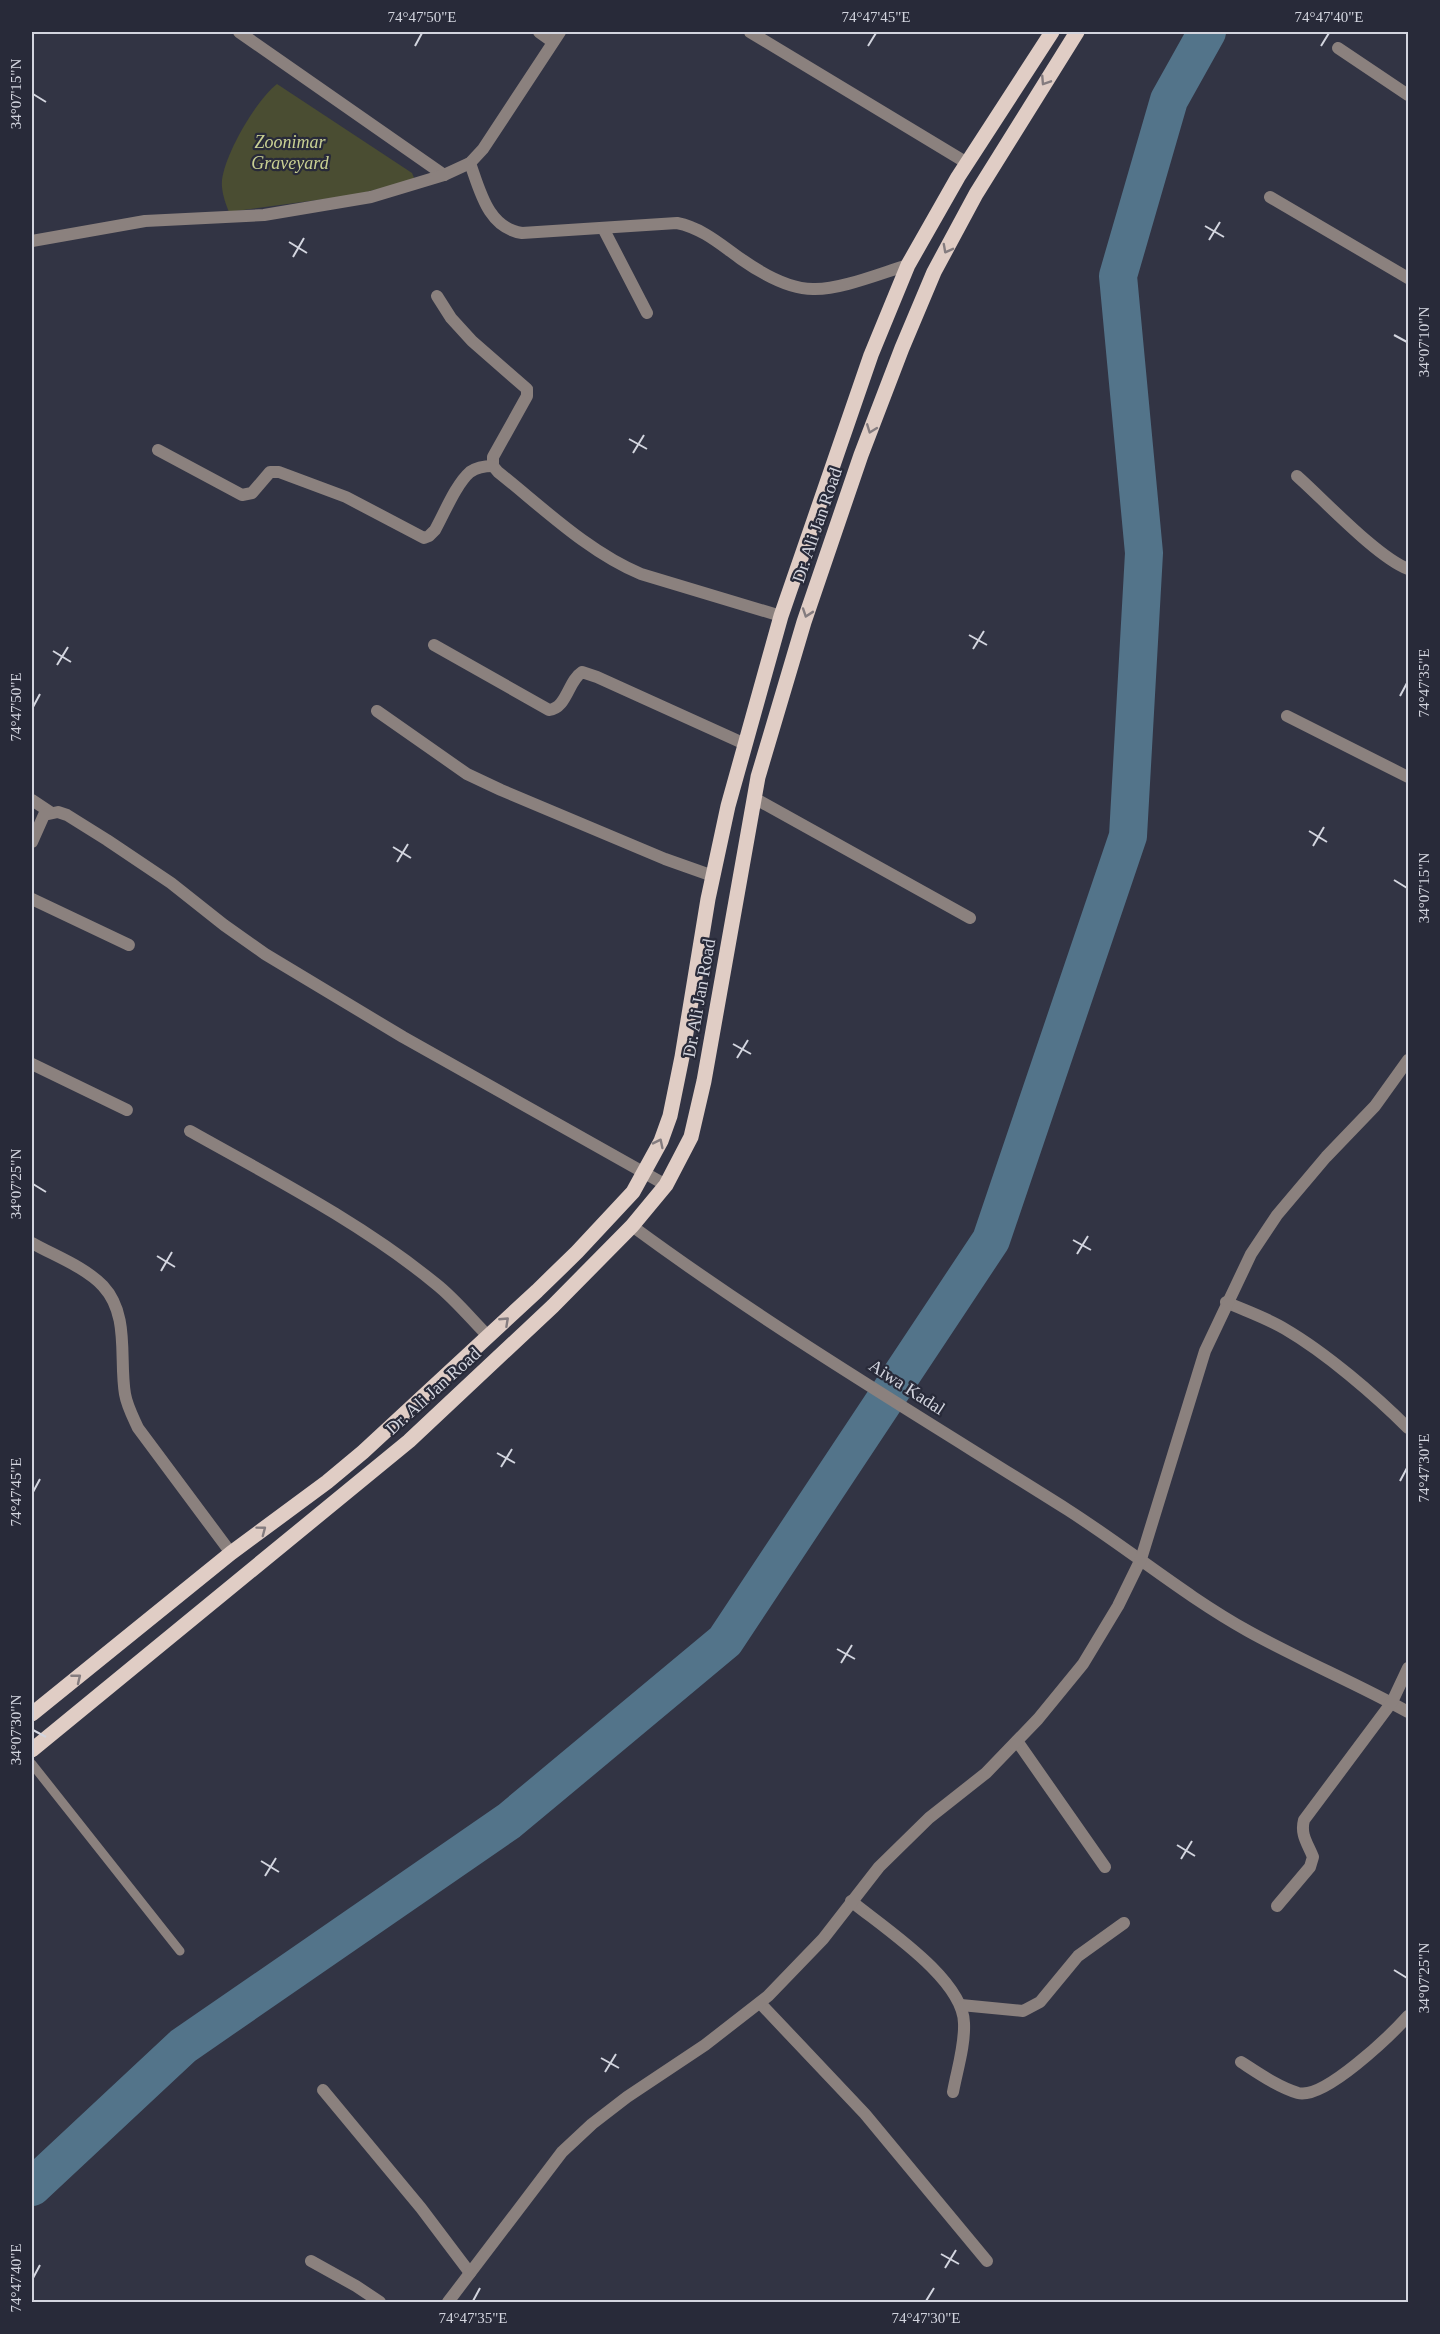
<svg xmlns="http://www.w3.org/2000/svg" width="1440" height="2334" font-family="'Times New Roman',serif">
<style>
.green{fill:#4a4d32}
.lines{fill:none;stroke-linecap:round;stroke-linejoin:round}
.river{stroke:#53748a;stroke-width:38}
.lane{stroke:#8b817e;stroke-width:9}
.street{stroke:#8b817e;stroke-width:12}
.primary{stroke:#e0cdc5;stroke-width:15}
.oneway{stroke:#847c7f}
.ticks{fill:none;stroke:#d3d5df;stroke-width:2}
.labels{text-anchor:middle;stroke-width:4.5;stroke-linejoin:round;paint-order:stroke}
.park-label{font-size:18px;font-style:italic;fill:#c9d093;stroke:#282a39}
.street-label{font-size:18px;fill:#d3d5df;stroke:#282a39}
.neatline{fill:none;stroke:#d3d5df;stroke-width:2}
.ticks-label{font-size:15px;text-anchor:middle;fill:#d3d5df}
</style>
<rect width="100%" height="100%" fill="#323444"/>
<!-- green -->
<path class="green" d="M277,84L412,173L415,180L354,195L229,212C225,202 221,191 222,180C225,154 256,100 277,84Z"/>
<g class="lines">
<!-- river -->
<polyline class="river" points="32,2187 183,2046 509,1821 725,1641 991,1240 1128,836 1144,553 1118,276 1169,100 1207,32"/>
<!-- lane -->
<polyline class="lane" points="32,1764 180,1951"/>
<!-- street -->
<g class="street">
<polyline points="239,32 444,175"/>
<polyline points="539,32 553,42"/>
<polyline points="750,32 967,163"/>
<polyline points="1338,48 1408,95"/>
<path d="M470,163C480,191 488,228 522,233L677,223C702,228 720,244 741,259C761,273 788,289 813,289C840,290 881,273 908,265"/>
<polyline points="1270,197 1408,278"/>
<polyline points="603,228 647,313"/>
<polyline points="32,241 145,221 264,215 371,197 444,175 470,163 483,149 560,32"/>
<path d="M437,296L451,318L472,341L527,389V396L493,457V466L498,472C542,507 588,552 641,574L781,616"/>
<path d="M158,450L242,495L252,493L270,472H279L346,497L424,538L429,536L435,530C444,514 456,484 470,472C477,467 485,466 493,466"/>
<path d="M1297,476C1324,500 1377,557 1408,569"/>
<path d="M434,645L549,710C567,708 568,681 582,672L597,677L745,744"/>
<polyline points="377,711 467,774 501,790 665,859 713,876"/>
<polyline points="1287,716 1408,777"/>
<polyline points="754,798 970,918"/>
<polyline points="32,800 50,812"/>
<polyline points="32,842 44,815 58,812 67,815 107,840 171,883 224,925 265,954 403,1037 666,1185"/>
<polyline points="32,899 129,945"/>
<polyline points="32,1064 127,1110"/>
<path d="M190,1131C272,1177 363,1224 436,1284C455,1299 471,1319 488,1336"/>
<path d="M632,1226C772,1329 922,1418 1068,1510C1129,1549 1185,1596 1248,1631C1300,1660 1356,1683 1408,1712"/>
<path d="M32,1243C55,1256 85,1267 103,1286C130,1315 119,1359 125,1394C127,1406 133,1417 138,1428L231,1553"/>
<path d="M1226,1302C1246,1311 1267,1318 1285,1329C1326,1353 1375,1395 1408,1428"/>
<polyline points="1017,1741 1105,1867"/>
<path d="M851,1901C884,1928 963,1979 964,2023C965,2046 957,2070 953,2092"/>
<path d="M1277,1906L1310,1867L1313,1857C1308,1844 1300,1835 1304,1820L1392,1702L1408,1668"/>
<polyline points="760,2003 865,2114 987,2261"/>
<polyline points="961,2005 1023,2011 1040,2002 1078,1956 1124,1923"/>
<path d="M1241,2062C1258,2073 1278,2087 1298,2093C1324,2100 1391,2035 1408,2016"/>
<polyline points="323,2090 421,2208 470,2273"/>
<polyline points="311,2261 356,2286 380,2302"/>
<polyline points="448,2302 562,2152 592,2124 627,2097 705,2045 768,1996 823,1939 879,1867 929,1818 986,1773 1038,1719 1083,1664 1118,1606 1141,1559 1205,1351 1251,1254 1277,1215 1326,1157 1375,1106 1408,1060"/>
</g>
<!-- primary -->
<g class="primary">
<polyline points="32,1714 231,1553 327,1482 363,1452 537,1291 577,1252 633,1192 661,1141 670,1116 682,1057 708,899 728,806 781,616 871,355 908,265 958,177 1052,32"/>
<polyline points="32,1750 409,1441 553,1306 632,1226 666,1185 691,1137 704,1081 758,777 804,622 861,455 902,348 934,272 976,194 1077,32"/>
</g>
</g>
<!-- one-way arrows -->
<defs><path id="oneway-chevron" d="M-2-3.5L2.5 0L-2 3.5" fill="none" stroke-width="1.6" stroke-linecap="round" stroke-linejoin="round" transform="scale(1.5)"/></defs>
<g class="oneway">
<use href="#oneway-chevron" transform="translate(1045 81) rotate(123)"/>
<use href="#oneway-chevron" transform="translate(947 249) rotate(118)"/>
<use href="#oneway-chevron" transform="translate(871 429) rotate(111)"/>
<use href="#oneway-chevron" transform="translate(807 613) rotate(109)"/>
<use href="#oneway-chevron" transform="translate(659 1143) rotate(-64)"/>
<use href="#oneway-chevron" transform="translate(505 1321) rotate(-43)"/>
<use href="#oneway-chevron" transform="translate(262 1530) rotate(-37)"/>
<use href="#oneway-chevron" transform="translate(77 1678) rotate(-39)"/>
</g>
<!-- ticks -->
<path class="ticks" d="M415,46L422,33M868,46L876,33M1321,46L1329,33M33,94L46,102M1205,226L1224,237M1209,240L1220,222M289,242L307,253M293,257L304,238M1394,335L1407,342M629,439L647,449M633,453L644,435M969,635L987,645M973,649L984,631M53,651L71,662M57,665L68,647M1400,696L1407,683M33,707L40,694M1309,831L1327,842M1313,846L1324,827M393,847L411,858M397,862L408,844M1394,880L1407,888M733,1044L751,1054M737,1058L748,1040M33,1184L46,1192M1073,1240L1091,1250M1077,1254L1088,1236M157,1256L175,1267M161,1271L172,1252M497,1453L515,1463M501,1467L512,1449M1400,1481L1407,1468M33,1492L40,1479M837,1649L855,1659M841,1663L852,1645M33,1730L46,1737M1177,1845L1195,1856M1181,1859L1192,1841M261,1861L279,1872M265,1876L276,1858M1394,1970L1407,1978M601,2058L619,2068M605,2072L616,2054M941,2254L959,2264M945,2268L956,2250M33,2278L40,2265M473,2301L480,2288M926,2301L934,2288"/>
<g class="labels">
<!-- park labels -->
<g class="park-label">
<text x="290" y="148">Zoonimar<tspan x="290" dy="21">Graveyard</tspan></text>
</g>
<!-- street labels -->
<g class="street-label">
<text transform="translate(817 525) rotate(-71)" y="6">Dr. Ali Jan Road</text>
<text transform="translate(699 998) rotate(-80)" y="6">Dr. Ali Jan Road</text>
<text transform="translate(907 1387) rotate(33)" y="6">Aiwa Kadal</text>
<text transform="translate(433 1391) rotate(-42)" y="6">Dr. Ali Jan Road</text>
</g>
</g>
<!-- border -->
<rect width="1440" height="2334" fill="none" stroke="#282a39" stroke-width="66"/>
<rect x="33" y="33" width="1374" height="2268" class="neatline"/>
<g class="ticks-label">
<text x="422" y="22">74°47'50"E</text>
<text x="876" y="22">74°47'45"E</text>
<text x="1329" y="22">74°47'40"E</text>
<text transform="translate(16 94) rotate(-90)" y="5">34°07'15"N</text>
<text transform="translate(1424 342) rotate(-90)" y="5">34°07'10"N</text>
<text transform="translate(1424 683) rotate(-90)" y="5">74°47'35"E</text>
<text transform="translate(16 707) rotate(-90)" y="5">74°47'50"E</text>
<text transform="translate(1424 888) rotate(-90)" y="5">34°07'15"N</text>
<text transform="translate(16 1184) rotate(-90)" y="5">34°07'25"N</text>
<text transform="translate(1424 1468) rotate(-90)" y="5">74°47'30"E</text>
<text transform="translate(16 1492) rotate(-90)" y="5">74°47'45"E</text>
<text transform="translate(16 1730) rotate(-90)" y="5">34°07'30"N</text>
<text transform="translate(1424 1978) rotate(-90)" y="5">34°07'25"N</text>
<text transform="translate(16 2278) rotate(-90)" y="5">74°47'40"E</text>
<text x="473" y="2323">74°47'35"E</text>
<text x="926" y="2323">74°47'30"E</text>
</g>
</svg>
